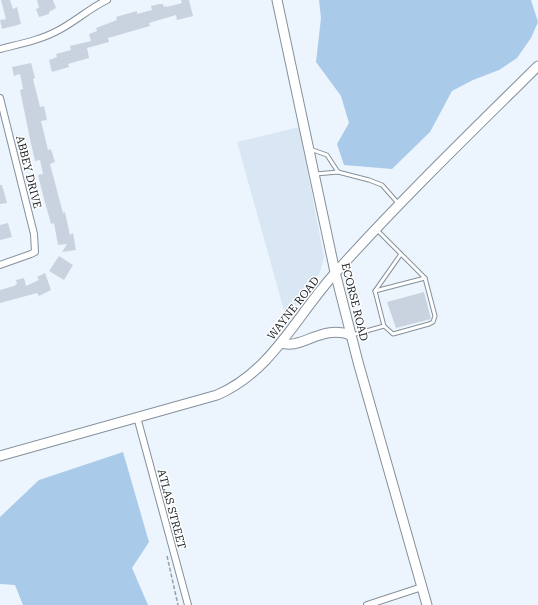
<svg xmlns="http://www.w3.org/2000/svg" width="538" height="605" font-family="'Roboto Serif',serif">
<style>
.built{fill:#d9e7f4}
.green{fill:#aacaea}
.building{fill:#c8d3df}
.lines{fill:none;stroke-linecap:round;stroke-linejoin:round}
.service-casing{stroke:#85909a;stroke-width:5}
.minor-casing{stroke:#85909a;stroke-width:8}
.secondary-casing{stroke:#85909a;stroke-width:11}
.path{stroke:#979ea5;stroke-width:1.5;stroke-dasharray:4 2;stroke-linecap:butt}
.service{stroke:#fff;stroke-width:3}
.minor{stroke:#fff;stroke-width:6}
.secondary{stroke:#fff;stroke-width:9}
.labels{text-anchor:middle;stroke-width:3;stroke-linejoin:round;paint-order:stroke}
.street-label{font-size:11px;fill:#1c2024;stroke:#fff}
</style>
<rect width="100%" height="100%" fill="#ecf5fe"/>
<!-- built -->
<polygon class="built" points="299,127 324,257 320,272 288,325 237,142"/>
<!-- green -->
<g class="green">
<polygon points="319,0 531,0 538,22 531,38 517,58 499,70 473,80 452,91 430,132 392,169 344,165 337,144 349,123 341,96 316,62 321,18"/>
<polygon points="123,452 149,542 132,568 148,605 23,605 15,585 0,584 0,517 39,480"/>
</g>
<!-- building -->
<g class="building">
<polygon points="1,0 10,0 13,9 17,7 21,24 2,29 0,20 6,19"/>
<polygon points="37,0 53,0 56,8 49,12 49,14 39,17 36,9 39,8"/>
<polygon points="181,0 189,0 193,16 177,20 176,15 149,23 150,26 108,38 109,42 87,48 89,58 68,64 69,67 52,72 49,60 57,57 56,54 71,50 70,46 91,41 89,34 97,31 96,28 117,20 116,17 137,11 137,14 152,10 151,6 159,4 163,4 164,7 167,6 167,7 182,3"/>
<polygon points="31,63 35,78 33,79 40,107 44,106 47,120 41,121 48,150 51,149 55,162 50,164 63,213 65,212 70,235 73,233 76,250 62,252 67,244 58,245 54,223 51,224 43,195 38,175 43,174 40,160 35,161 30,139 20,90 23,89 20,74 14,76 12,67"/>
<polygon points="0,185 2,185 7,203 0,204"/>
<polygon points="8,223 12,237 0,240 0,225"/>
<polygon points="59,256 73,265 64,280 49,271"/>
<polygon points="45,273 51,290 39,296 37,293 0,303 0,290 14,286 17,284 16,280 24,278 26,286 39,280 37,277"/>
<polygon points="424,292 431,319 396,328 387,302"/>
</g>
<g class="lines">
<!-- service casing -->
<g class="service-casing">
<g id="service">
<polyline points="310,149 327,155 338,172"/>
<polyline points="316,174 338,172 369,180 382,185 398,203"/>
<polyline points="375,291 425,278"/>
<polyline points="384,326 393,334 429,324 433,322 435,316 425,278 401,254"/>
<polyline points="352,335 384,326 375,291 401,254 377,230"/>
</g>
</g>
<!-- minor casing -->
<g class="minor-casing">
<g id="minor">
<path d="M0,49C20,44 41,40 59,30C76,21 90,8 107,0"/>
<polyline points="0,98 34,234 35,252 31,254 0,265"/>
<polyline points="137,417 188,605"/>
<polyline points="367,605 422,587"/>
</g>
</g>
<!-- secondary casing -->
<g class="secondary-casing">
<g id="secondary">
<polyline points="277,0 335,272 358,362 427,605"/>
<path d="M281,343C302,350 321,324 351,335"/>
<path d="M0,456L217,395C273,371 297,314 337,271C401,200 470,133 538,66"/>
</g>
</g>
<!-- path -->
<polyline class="path" points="167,556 178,605"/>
<!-- service -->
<use href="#service" class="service"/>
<!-- minor -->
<use href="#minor" class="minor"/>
<!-- secondary -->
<use href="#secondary" class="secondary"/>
</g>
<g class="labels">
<!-- street labels -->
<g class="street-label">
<text transform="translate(29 172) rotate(76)" y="4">ABBEY DRIVE</text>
<text transform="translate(355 302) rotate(76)" y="4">ECORSE ROAD</text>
<text transform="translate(293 308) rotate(-52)" y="4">WAYNE ROAD</text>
<text transform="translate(172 509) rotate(75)" y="4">ATLAS STREET</text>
</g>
</g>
</svg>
